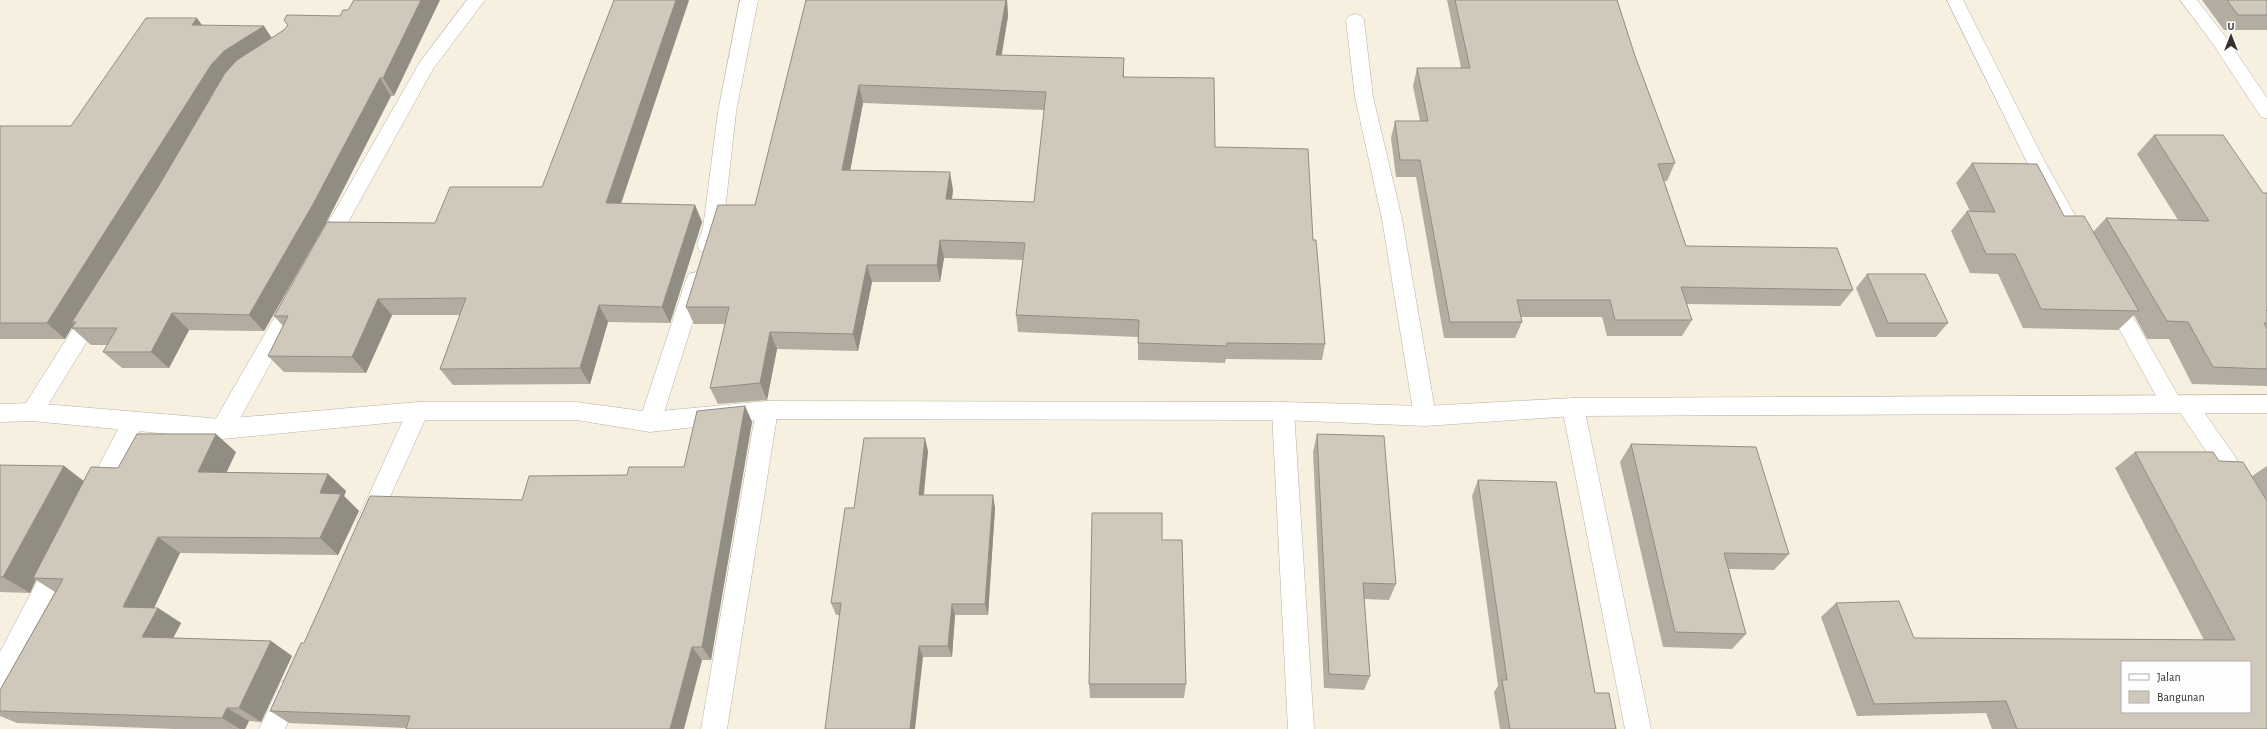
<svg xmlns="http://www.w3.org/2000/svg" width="2267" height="729" font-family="'Alegreya Sans',sans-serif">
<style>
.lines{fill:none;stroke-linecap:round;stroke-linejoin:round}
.lane-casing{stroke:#b7b0a2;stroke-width:1}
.street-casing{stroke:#b7b0a2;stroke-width:1}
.secondary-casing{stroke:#b7b0a2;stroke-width:1}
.lane{fill:#fff;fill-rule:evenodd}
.street{fill:#fff;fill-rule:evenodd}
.secondary{fill:#fff;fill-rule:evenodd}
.wall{fill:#b3ada1;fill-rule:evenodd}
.shaded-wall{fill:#928d83}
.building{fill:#d0c9bb;stroke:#928d83;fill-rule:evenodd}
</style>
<rect width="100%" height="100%" fill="#f7f0e1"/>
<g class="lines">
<!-- lane casing -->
<g class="lane-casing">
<g id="lane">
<polygon points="1947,0 1963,0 2045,162 2090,242 2087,247 2080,249 2073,247 2027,162"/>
<polygon points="2180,0 2197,0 2225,36 2267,98 2267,118 2261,117 2213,44"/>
<polygon points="1355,14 1361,16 1364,20 1373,97 1402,219 1436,416 1433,422 1425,425 1417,422 1414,416 1382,219 1355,97 1346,20 1349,16"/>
<polygon points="2112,290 2119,292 2179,397 2186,395 2194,398 2234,455 2267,511 2267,542 2259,539 2218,469 2179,411 2172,413 2164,410 2102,298 2105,292"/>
<polygon points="95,303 102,305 105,311 102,317 40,418 32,421 24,418 21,412 24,406 88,305"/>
<polygon points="1573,398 1581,401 1584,407 1651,729 1625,729 1562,407 1565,401"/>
<polygon points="418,402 426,405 429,411 379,521 376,528 368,531 360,528 357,521 410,405"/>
<polygon points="1283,402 1291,405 1294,411 1314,729 1288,729 1272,411 1275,405"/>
<polygon points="290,678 299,682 302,690 285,729 259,729 281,682"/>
</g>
</g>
<!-- street casing -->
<g class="street-casing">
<g id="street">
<polygon points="467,0 485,0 433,69 331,253 324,255 317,253 314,247 420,62"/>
<polygon points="740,0 758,0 736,112 723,228 714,251 707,253 700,251 697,245 703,228 718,112"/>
<polygon points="696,272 703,274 706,280 661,422 658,429 650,432 642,429 639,422 686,280 689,274"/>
<polygon points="296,290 303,292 307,298 230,436 222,439 214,436 211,429 214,422 289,292"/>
<polygon points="767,401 775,403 778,410 727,729 701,729 756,410 759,403"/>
<polygon points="133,413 141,416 144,423 103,502 95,505 87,502 83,495 87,488 125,416"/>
<polygon points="61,550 70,553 73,561 9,687 0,690 0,652 52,553"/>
</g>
</g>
<!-- secondary casing -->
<g class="secondary-casing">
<polygon id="secondary" points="2267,395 2267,413 1573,416 1425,426 1283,420 767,419 650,432 576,420 418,420 222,439 32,421 0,422 0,404 32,403 222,419 418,402 576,402 650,412 767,401 1283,402 1425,406 1573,398"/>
</g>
<!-- lane -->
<use href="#lane" class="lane"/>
<!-- street -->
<use href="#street" class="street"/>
<!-- secondary -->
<use href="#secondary" class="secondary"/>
</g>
<!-- wall -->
<g class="wall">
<polygon points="689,0 621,204 695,205 702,222 670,323 608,322 590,384 453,385 440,369 460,315 392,315 366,373 284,372 268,356 283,326 274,316 435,223 542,187"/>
<path d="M806,0H1007L1008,16L1002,55L1124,77L1215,147L1313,240L1325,344L1322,360L1226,359L1225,363L1138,360V337L1018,332L1016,315L1023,260L944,258L940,282H872L858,351L777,349L767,400L718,404L710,388L725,324H694L686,307L755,205ZM863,103L1044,110L1034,202L952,199L953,190L850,170Z"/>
<polygon points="1447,0 1617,0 1635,56 1675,163 1667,181 1664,181 1686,246 1853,290 1840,306 1687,304 1692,320 1682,336 1607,336 1602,317 1521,317 1522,322 1515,338 1444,338 1416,177 1396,177 1391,138 1395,121 1420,121 1413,86 1417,68 1461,68"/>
<polygon points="2202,0 2267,0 2267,30 2224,30"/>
<polygon points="343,10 394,96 391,96 326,223 264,331 189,330 169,368 122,368 103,352 108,345 91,345 72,328 75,325 74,324 65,339 0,339 0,126 71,126 202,25 272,38 340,16"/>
<polygon points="2154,135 2263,193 2267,193 2267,386 2192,384 2169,339 2147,339 2134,315 2118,330 2023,328 1998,274 1970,273 1951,231 1967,211 1970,211 1956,183 1972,163 2064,216 2093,232 2106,218 2178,220 2137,154"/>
<polygon points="1867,274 1948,323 1936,337 1876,337 1856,288"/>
<polygon points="745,406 752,422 711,660 702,660 406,728 289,723 270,711 304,643 522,500 627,475 684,467"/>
<polygon points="1317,434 1396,584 1389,600 1364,599 1370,676 1364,690 1324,688 1313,452"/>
<polygon points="1631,444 1789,554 1774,570 1729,569 1746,634 1732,649 1663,647 1620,462"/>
<polygon points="928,451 924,495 995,508 988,615 955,615 952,657 923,657 840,615 836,615 831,603 854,508"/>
<polygon points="236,452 226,472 328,474 346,491 344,496 359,511 338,555 180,553 154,608 158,608 181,623 173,638 271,641 292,656 261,722 249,721 245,729 175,729 17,723 0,716 0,690 55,592 36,580 30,593 0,592 0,465 64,466 84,481 118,468"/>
<polygon points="2135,452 2219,461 2252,476 2267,466 2267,729 1992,729 1986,713 1857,716 1821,617 1836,603 1914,638 2204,640 2115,468"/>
<polygon points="1478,480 1595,693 1616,729 1500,729 1494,692 1498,686 1472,496"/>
<polygon points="1162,540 1186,684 1184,698 1090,698 1089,684"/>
</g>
<!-- shaded-wall -->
<g class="shaded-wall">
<polygon points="421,0 440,0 394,96 383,78"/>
<polygon points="676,0 689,0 615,221 606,203"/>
<polygon points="1006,0 1007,0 1008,16 998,73 996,55"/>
<polygon points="197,18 209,35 192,25"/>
<polygon points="264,26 275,43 72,322 74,324 65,339 47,323 211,65 224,51"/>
<polygon points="1124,58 1124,76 1123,95 1123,77"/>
<polygon points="380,78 391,96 326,223 264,331 249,315"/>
<polygon points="859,85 863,103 847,188 842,170"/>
<polygon points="950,172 953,190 949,217 946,199"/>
<polygon points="695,205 702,222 670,323 662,307"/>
<polygon points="940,240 944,258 940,282 937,265"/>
<polygon points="867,265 872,282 858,351 853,334"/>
<polygon points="378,299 392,315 366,373 352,357"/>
<polygon points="599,305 608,322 590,384 580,368"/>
<polygon points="172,313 189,330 169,368 151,352"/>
<polygon points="770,332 777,349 767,400 760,383"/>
<polygon points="745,406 752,422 711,660 702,647"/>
<polygon points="216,434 236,452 219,489 198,472"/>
<polygon points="925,438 928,451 922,508 919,495"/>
<polygon points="64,466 87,484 33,578 36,580 30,593 3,577"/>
<polygon points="328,474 346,491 344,496 359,511 338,555 320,538 320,493"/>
<polygon points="993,495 995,508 988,615 985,604"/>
<polygon points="158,537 180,553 147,623 123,607"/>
<polygon points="952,604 955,615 952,657 948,646"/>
<polygon points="158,608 181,623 166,652 142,637"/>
<polygon points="271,641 292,656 261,722 239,708"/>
<polygon points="919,646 923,657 915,729 910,729"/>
<polygon points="692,647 702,660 684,729 670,729"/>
<polygon points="227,708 249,721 245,729 240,729 222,718"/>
</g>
<!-- building -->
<g class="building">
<polygon points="354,0 421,0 383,78 380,78 312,206 249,315 172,313 151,352 103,352 117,328 72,328 76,322 72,322 158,187 225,73 237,60 284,30 288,25 284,20 287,15 340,16 343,10 348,10"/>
<polygon points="614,0 676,0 606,203 695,205 662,307 599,305 580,368 440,369 466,298 378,299 352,357 268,356 288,316 274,316 327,222 435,223 450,187 542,187"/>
<path d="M806,0H1006L996,55L1124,58L1123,77L1214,78L1215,147L1308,149L1313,240H1316L1325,344L1227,343V346L1138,343L1139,320L1016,315L1025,243L940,240L937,265H867L853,334L770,332L760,383L710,388L729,307H686L718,205H755ZM859,85L1046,92L1034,202L946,199L950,172L842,170Z"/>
<polygon points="1455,0 1617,0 1635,56 1675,163 1658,164 1686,246 1837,248 1853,290 1681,287 1692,320 1615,320 1610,300 1517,300 1522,322 1450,322 1420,160 1400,160 1395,121 1428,121 1417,68 1470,68"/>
<polygon points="2227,0 2267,0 2267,15 2238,15"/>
<polygon points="146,18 197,18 192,25 264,26 224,51 211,65 47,323 0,323 0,126 71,126"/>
<polygon points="2154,135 2223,135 2263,193 2267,193 2267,310 2266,310 2267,311 2267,323 2264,323 2267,329 2267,369 2213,367 2188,322 2167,321 2106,218 2209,221"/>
<polygon points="1972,163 2037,164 2064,216 2084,216 2139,311 2041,309 2015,254 1986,254 1967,211 1995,212"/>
<polygon points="1867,274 1925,274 1948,323 1888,323"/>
<polygon points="745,406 702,647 692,647 670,729 406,729 410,716 270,711 301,643 304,643 370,496 522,500 529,476 627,475 629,467 684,467 697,411"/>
<polygon points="137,434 216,434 198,472 328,474 320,493 341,494 320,538 158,537 123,607 158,608 142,637 271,641 239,708 227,708 222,718 0,711 0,690 63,579 33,578 91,467 118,468"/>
<polygon points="1317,434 1384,436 1396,584 1363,583 1370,676 1329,674"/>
<polygon points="864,438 925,438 919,495 993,495 985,604 952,604 948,646 919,646 910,729 825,729 841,603 831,603 845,508 854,508"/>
<polygon points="1631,444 1756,447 1789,554 1724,553 1746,634 1675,632"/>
<path d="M2135,452H2213L2219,461L2243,462L2267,501V729H2017L2006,701L1874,704L1836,603L1899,601L1914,638L2235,640ZM2122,662H2250V712H2122Z"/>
<polygon points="0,465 64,466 3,577 0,577"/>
<polygon points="1478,480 1556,482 1595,693 1609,693 1616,729 1510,729 1502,680 1507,680"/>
<polygon points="1092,513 1162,513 1162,540 1182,540 1186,684 1089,684"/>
</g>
<!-- legend -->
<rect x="2121" y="661" width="130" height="52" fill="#fefefe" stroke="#adacaa"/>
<rect x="2129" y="674" width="20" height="6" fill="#ffffff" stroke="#adacaa"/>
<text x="2157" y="681" font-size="12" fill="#34312c">Jalan</text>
<rect x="2129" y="691" width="20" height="12" fill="#d0c9bb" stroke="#adacaa"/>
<text x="2157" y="701" font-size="12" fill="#34312c">Bangunan</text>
<!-- north arrow -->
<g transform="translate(2231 36)" stroke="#fefefe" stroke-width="3" paint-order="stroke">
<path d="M0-3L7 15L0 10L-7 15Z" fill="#34312c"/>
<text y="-6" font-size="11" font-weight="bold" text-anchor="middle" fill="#34312c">U</text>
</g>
</svg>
